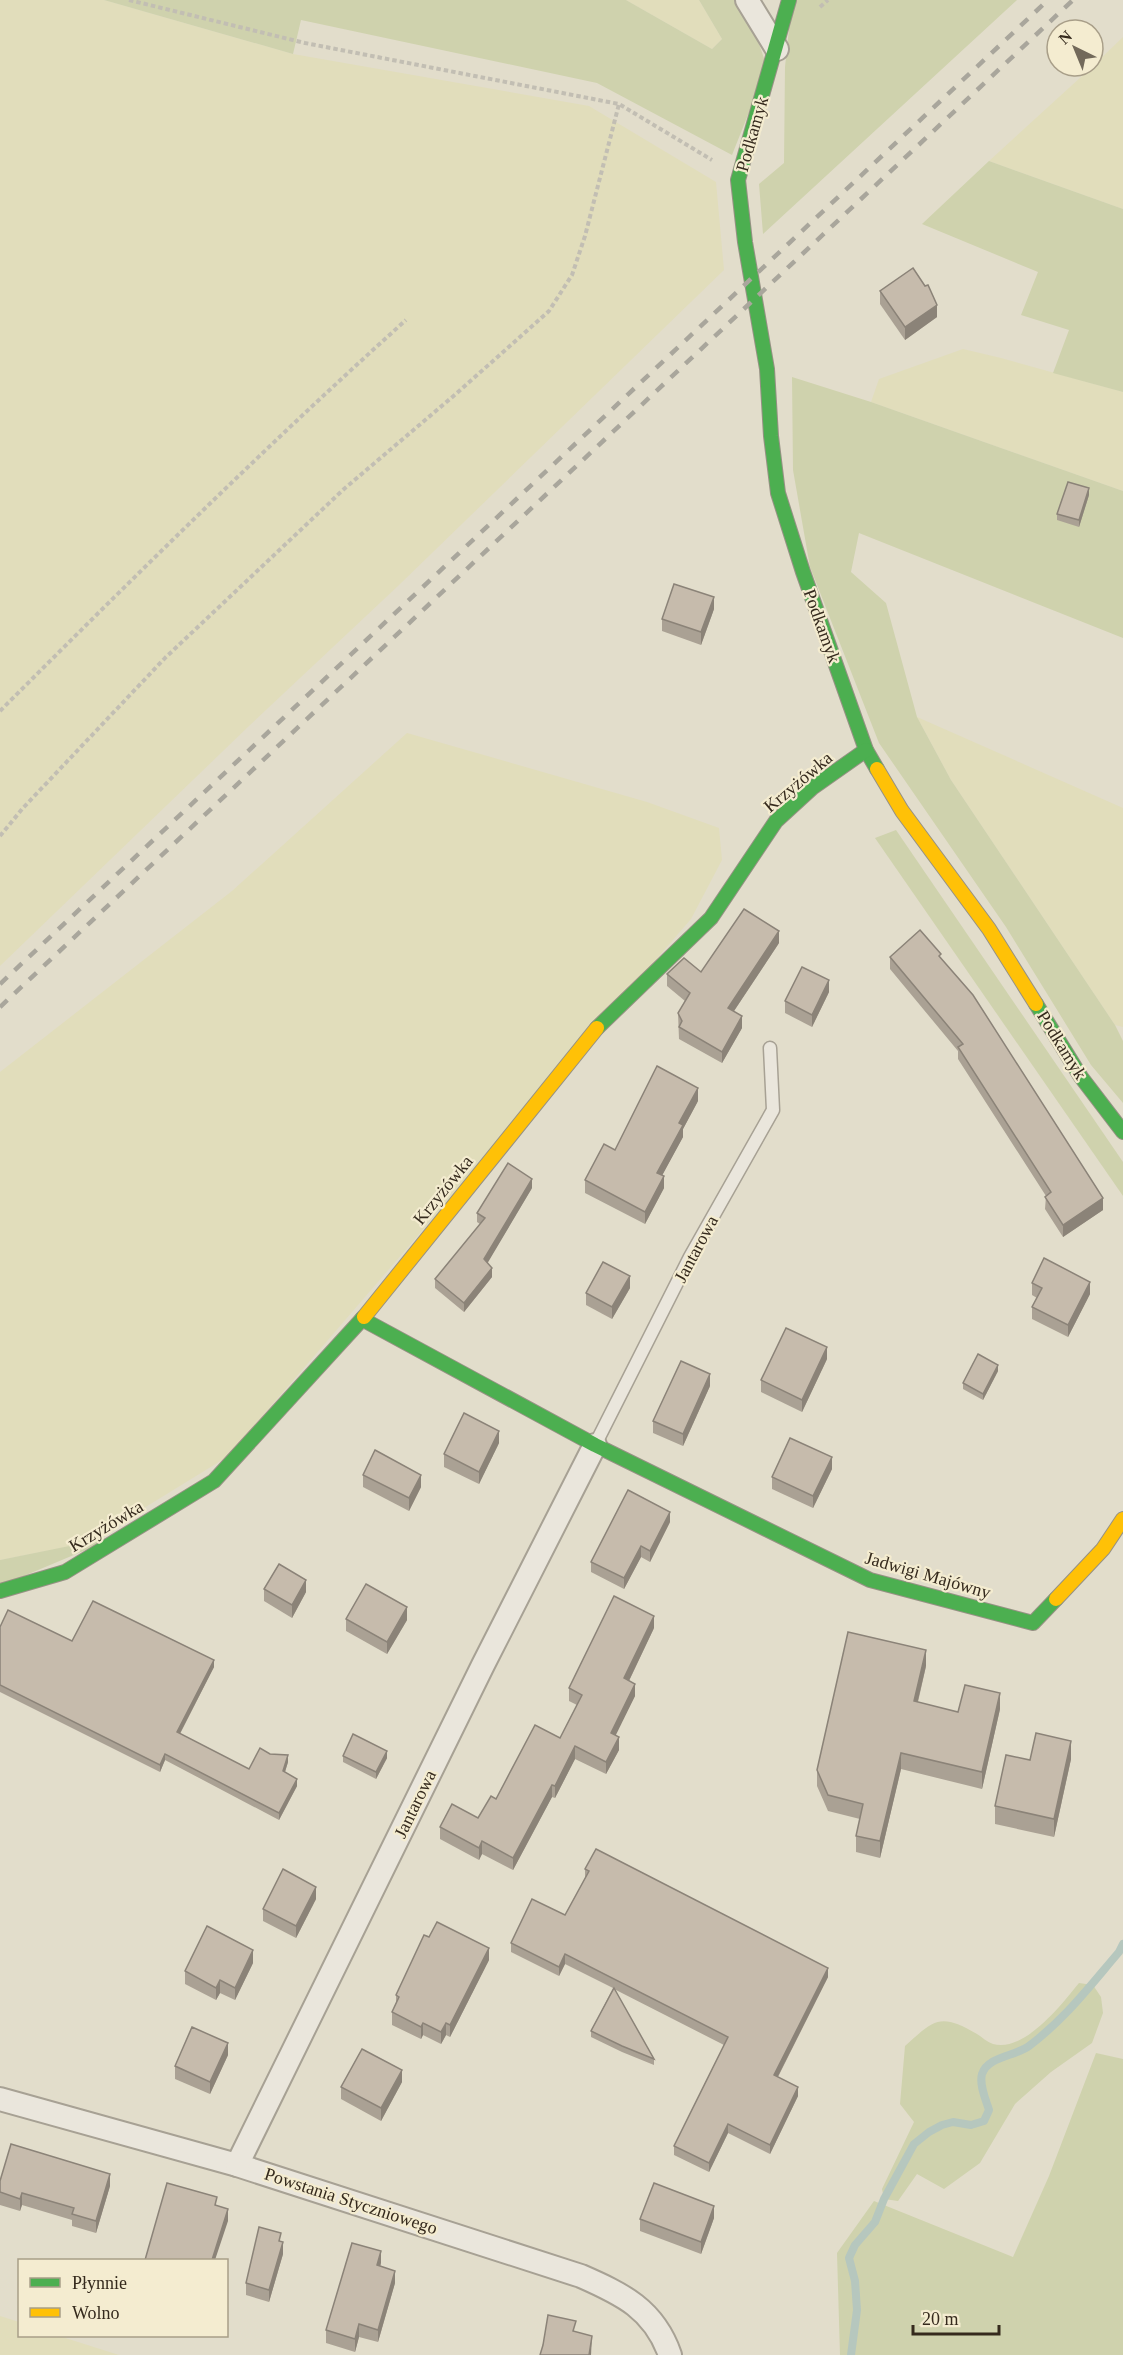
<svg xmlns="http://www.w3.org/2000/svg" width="1123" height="2355" font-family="Georgia,serif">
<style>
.farmland{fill:#e1ddbb}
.green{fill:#cfd2ad}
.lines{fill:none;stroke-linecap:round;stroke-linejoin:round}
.stream{stroke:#b6c7be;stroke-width:8}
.lane-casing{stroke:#a7a194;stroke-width:15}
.street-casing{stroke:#a7a194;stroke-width:26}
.fast-casing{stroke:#969184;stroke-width:16}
.slow-casing{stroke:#969184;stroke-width:16}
.path{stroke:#c2beb3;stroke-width:4;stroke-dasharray:4.5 3;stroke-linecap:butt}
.lane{stroke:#eae6dc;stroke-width:12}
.street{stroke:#eae6dc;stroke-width:22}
.fast{stroke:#4caf50;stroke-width:14}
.slow{stroke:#ffc107;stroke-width:14}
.rail{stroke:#a9a69c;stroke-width:4.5;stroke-dasharray:10 10;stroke-linecap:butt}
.wall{fill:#aaa194}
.shaded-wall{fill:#8b8378}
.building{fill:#c6bbac;stroke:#8b8378;stroke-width:1.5}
.labels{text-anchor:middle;stroke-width:4.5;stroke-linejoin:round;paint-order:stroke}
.street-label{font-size:18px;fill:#352a1d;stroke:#f4ecd0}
</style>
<rect width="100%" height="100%" fill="#e2ddcb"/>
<!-- farmland -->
<g class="farmland">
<polygon points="0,0 104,0 293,54 589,106 716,182 724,270 398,586 249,726 0,966"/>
<polygon points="626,0 699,0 722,39 712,49"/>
<polygon points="1123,37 1123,209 989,161 1093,66"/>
<polygon points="963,349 1001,358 1123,392 1123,491 871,402 879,379"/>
<polygon points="917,717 1123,808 1123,1027 1115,1025 951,780"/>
<polygon points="407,733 647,802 719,828 722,860 691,919 227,1457 87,1543 0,1560 0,1072 232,891"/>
<polygon points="0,2316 19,2322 20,2336 59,2336 119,2355 0,2355"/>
</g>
<!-- green -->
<g class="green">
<polygon points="104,0 626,0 712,49 722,39 699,0 737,0 756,35 767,67 732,155 597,83 301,20 293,54"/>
<polygon points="792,0 1017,0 763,234 759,184 784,163 785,67"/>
<polygon points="989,161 1123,209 1123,392 1053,373 1069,330 1021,315 1038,272 922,224"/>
<polygon points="792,377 871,402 1123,491 1123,638 859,533 851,572 886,603 917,717 951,780 1115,1025 1123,1041 1123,1103 1091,1065 1006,927 879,743 810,567 793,470"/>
<polygon points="896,830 1123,1162 1123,1196 875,838"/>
<polygon points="119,1536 0,1586 0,1560"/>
<path d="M1079,1983L1093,1985L1101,1997L1103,2013L1092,2043L1051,2072L1015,2104L980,2163L944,2189L917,2174L898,2201L884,2199L882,2189L914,2122L900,2104L905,2046C935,2019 940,2013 977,2034C982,2037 987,2042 993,2044C1024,2053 1062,2004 1079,1983Z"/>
<polygon points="1096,2053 1123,2059 1123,2355 840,2355 837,2253 874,2201 1013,2257 1049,2176"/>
</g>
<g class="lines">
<!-- stream -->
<path class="stream" d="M851,2355L857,2310L855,2281L849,2258L855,2245L875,2222L884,2199L914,2144L929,2132L942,2125L953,2122L971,2125L984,2121L989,2110C986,2100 979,2085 982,2074C988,2056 1016,2056 1029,2046C1066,2018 1089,1987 1119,1952L1123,1944"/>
<!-- lane casing -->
<g class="lane-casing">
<polyline id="lane" points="596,1443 690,1257 773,1110 770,1048"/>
</g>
<!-- street casing -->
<g class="street-casing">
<g id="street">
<polyline points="747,0 777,49"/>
<path d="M0,2099L237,2165L581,2276C622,2294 654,2309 670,2355"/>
<polyline points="237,2165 483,1665 595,1445"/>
</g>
</g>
<!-- fast casing -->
<g class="fast-casing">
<g id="fast">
<polyline points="789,0 738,180 745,242 767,369 771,436 778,493 803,572 866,750 877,769"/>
<polyline points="1036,1004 1081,1077 1123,1132"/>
<polyline points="597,1028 711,918 776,821 812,788 866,750"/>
<polyline points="362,1319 595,1445 870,1580 1033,1623 1056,1599"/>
<polyline points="0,1591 65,1572 214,1481 364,1317"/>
</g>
</g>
<!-- slow casing -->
<g class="slow-casing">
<g id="slow">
<polyline points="877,769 902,811 989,929 1036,1004"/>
<polyline points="364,1317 597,1028"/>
<polyline points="1056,1599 1103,1549 1123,1519"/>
</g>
</g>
<!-- path -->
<g class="path">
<polyline points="129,0 305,43 619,104 712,160"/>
<polyline points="820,7 828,0"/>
<path d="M0,711C133,578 266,446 406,320"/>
<polyline points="0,836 23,808 165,658 344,489 457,393 549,311 572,275 585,236 619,104"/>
</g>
<!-- lane -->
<use href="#lane" class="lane"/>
<!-- street -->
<use href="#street" class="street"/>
<!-- fast -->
<use href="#fast" class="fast"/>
<!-- slow -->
<use href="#slow" class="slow"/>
<!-- rail -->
<g class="rail">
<polyline points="0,984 1048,0"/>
<polyline points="0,1007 1073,0"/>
</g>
</g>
<!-- wall -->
<g class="wall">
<polygon points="880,291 937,317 905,340 880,304"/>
<polygon points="1089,495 1079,527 1057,520 1057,514"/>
<polygon points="714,609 701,645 662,631 662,619"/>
<polygon points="779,943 734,1011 742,1028 722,1063 679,1039 678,1013 685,1001 667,986 667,974 701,972"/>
<polygon points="890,957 941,958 1103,1210 1063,1237 1045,1209 1046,1196 958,1059 958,1051 890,969"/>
<polygon points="829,992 812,1027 785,1013 785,1001"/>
<polygon points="698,1101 683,1129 683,1137 662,1175 664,1188 645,1224 585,1193 585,1180 615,1150"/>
<polygon points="532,1188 487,1263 492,1277 464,1312 435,1288 435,1279 480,1224 477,1222 477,1213"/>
<polygon points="1032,1283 1090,1294 1068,1337 1032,1319 1032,1307 1037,1298 1032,1295"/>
<polygon points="630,1288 612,1319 586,1305 586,1293"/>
<polygon points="827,1359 802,1412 761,1392 761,1380"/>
<polygon points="998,1371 983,1400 963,1389 963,1383"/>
<polygon points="710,1386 683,1446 653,1433 653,1421"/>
<polygon points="499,1443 479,1484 444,1467 444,1454"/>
<polygon points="832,1469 813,1508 772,1489 772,1477"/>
<polygon points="363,1475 421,1487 409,1511 363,1487"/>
<polygon points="670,1522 650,1562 641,1557 624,1589 591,1572 591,1562"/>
<polygon points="264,1589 306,1592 292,1618 264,1601"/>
<polygon points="346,1619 407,1620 387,1654 346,1631"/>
<polygon points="0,1627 214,1667 180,1734 249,1769 288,1762 285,1772 297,1786 279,1820 165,1760 160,1772 0,1692"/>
<polygon points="654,1628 629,1681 635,1696 615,1735 619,1750 606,1774 575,1759 555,1798 552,1797 513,1870 482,1854 479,1860 440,1839 440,1827 478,1818 560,1738 577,1705 569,1701 569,1688"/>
<polygon points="926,1666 918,1702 958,1712 1000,1709 982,1789 901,1769 880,1858 856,1852 856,1836 860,1819 828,1811 817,1786 817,1770"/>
<polygon points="343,1756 387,1758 376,1779 343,1762"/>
<polygon points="1071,1759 1054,1837 995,1824 995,1806 1030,1760"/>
<polygon points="585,1869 828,1977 778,2077 798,2096 770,2154 728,2133 709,2172 674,2155 674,2146 724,2045 614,1989 654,2059 654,2065 622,2052 591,2037 591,2031 613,1988 565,1964 559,1976 511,1952 511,1943 565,1915 585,1878"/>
<polygon points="316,1899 296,1938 263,1921 263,1909"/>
<polygon points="489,1960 450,2037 446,2035 441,2044 423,2035 421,2039 392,2025 392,2012 396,2004 396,1995"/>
<polygon points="253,1963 235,2000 220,1993 216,2000 185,1984 185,1971"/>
<polygon points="228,2055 210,2094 175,2079 175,2066"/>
<polygon points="402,2082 381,2121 341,2099 341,2087"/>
<polygon points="0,2181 110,2186 96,2233 72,2226 72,2220 22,2205 20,2211 0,2205"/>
<polygon points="714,2218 701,2254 640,2231 640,2219"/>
<polygon points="281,2241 283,2254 269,2302 246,2295 246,2283"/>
<polygon points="381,2263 380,2266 395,2283 378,2342 359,2337 355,2352 326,2343 326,2330"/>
</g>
<!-- shaded-wall -->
<g class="shaded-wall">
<polygon points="937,305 937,317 905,340 905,327"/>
<polygon points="1089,488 1089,495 1079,527 1079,520"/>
<polygon points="714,597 714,609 701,645 701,632"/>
<polygon points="779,931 779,943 728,1020 728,1008"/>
<polygon points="829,980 829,992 812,1027 812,1015"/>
<polygon points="742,1016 742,1028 722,1063 722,1052"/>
<polygon points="698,1088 698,1101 683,1129 683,1137 657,1185 657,1173 679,1123"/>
<polygon points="664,1176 664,1188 645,1224 645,1212"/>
<polygon points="532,1179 532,1188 484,1269 484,1259"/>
<polygon points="1103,1198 1103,1210 1063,1237 1063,1225"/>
<polygon points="492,1268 492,1277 464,1312 464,1303"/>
<polygon points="630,1276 630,1288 612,1319 612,1307"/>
<polygon points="1090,1282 1090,1294 1068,1337 1068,1325"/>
<polygon points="827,1347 827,1359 802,1412 802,1400"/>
<polygon points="998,1365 998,1371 983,1400 983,1394"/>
<polygon points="710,1374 710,1386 683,1446 683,1434"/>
<polygon points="499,1431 499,1443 479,1484 479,1472"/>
<polygon points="832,1457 832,1469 813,1508 813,1496"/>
<polygon points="421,1475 421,1487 409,1511 409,1498"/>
<polygon points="670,1512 670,1522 650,1562 650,1551"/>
<polygon points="641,1546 641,1557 624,1589 624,1578"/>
<polygon points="306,1580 306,1592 292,1618 292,1605"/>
<polygon points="407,1607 407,1620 387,1654 387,1642"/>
<polygon points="654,1616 654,1628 624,1691 624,1678"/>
<polygon points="926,1650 926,1666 914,1717 914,1701"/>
<polygon points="214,1660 214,1667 177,1739 177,1732"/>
<polygon points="635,1684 635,1696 611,1745 611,1733"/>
<polygon points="1000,1693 1000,1709 982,1789 982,1772"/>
<polygon points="619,1737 619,1750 606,1774 606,1762"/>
<polygon points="1071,1741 1071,1759 1054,1837 1054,1819"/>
<polygon points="575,1746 575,1759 555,1798 555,1786"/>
<polygon points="387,1751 387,1758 376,1779 376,1772"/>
<polygon points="901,1753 901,1769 880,1858 880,1841"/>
<polygon points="165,1754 165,1760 160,1772 160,1765"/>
<polygon points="288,1755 288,1762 283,1778 283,1771"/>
<polygon points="297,1779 297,1786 279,1820 279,1813"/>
<polygon points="552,1785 552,1797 513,1870 513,1858"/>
<polygon points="482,1841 482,1854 479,1860 479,1848"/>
<polygon points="316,1887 316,1899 296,1938 296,1926"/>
<polygon points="489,1948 489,1960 450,2037 450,2025"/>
<polygon points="253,1950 253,1963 235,2000 235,1988"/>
<polygon points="565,1954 565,1964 559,1976 559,1967"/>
<polygon points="828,1968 828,1977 774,2084 774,2075"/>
<polygon points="220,1980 220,1993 216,2000 216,1988"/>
<polygon points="423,2023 423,2035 421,2039 421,2027"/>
<polygon points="446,2023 446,2035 441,2044 441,2032"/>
<polygon points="228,2043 228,2055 210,2094 210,2082"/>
<polygon points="402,2070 402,2082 381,2121 381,2108"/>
<polygon points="798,2087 798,2096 770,2154 770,2145"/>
<polygon points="728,2124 728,2133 709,2172 709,2163"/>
<polygon points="110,2174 110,2186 96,2233 96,2221"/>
<polygon points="22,2193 22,2205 20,2211 20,2199"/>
<polygon points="714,2206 714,2218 701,2254 701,2242"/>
<polygon points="228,2209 228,2221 215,2260 212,2260"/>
<polygon points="283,2242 283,2254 269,2302 269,2290"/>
<polygon points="381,2251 381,2263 377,2278 377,2265"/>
<polygon points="395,2271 395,2283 378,2342 378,2330"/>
<polygon points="359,2324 359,2337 355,2352 355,2339"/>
<polygon points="592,2336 591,2355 589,2355"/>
</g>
<!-- building -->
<g class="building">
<polygon points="913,268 925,286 928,285 937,305 905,327 880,291"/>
<polygon points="1068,482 1089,488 1079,520 1057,514"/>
<polygon points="674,584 714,597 701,632 662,619"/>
<polygon points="744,909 779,931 728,1008 742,1016 722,1052 679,1027 682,1021 678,1013 690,993 667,974 684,958 701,972"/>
<polygon points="920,930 941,954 939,956 973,995 1103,1198 1063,1225 1045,1197 1051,1192 958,1047 963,1044 890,957"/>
<polygon points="802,967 829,980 812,1015 785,1001"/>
<polygon points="657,1066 698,1088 679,1123 683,1125 657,1173 664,1176 645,1212 585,1180 604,1144 615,1150"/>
<polygon points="508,1163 532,1179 484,1259 492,1268 464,1303 435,1279 485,1218 477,1213"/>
<polygon points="1044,1258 1090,1282 1068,1325 1032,1307 1042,1288 1032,1283"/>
<polygon points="603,1262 630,1276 612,1307 586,1293"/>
<polygon points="786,1328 827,1347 802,1400 761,1380"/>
<polygon points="978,1354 998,1365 983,1394 963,1383"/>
<polygon points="681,1361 710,1374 683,1434 653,1421"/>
<polygon points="464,1413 499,1431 479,1472 444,1454"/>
<polygon points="790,1438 832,1457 813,1496 772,1477"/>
<polygon points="375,1450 421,1475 409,1498 363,1475"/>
<polygon points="628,1490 670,1512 650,1551 641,1546 624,1578 591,1562"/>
<polygon points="279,1564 306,1580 292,1605 264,1589"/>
<polygon points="366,1584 407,1607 387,1642 346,1619"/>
<polygon points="614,1596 654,1616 624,1678 635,1684 611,1733 619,1737 606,1762 575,1746 555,1786 552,1785 513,1858 482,1841 479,1848 440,1827 452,1804 478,1818 491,1796 496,1799 535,1725 560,1738 582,1695 569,1688"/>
<polygon points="93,1601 214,1660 177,1732 249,1769 260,1748 270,1754 288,1755 283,1771 297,1779 279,1813 165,1754 160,1765 0,1685 0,1627 8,1610 72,1641"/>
<polygon points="848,1632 926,1650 914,1701 958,1712 965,1685 1000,1693 982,1772 901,1753 880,1841 856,1836 863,1804 828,1795 817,1770"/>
<polygon points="1036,1733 1071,1741 1054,1819 995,1806 1006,1755 1030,1760"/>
<polygon points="353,1734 387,1751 376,1772 343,1756"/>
<polygon points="596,1849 828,1968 774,2075 798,2087 770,2145 728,2124 709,2163 674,2146 728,2037 565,1954 559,1967 511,1943 532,1899 565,1915 589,1871 585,1869"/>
<polygon points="283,1869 316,1887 296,1926 263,1909"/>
<polygon points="437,1922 489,1948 450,2025 446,2023 441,2032 423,2023 421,2027 392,2012 399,1997 396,1995 424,1935 429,1937"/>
<polygon points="207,1926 253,1950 235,1988 220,1980 216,1988 185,1971"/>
<polygon points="614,1988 654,2059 622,2046 591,2031"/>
<polygon points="192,2027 228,2043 210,2082 175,2066"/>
<polygon points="362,2049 402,2070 381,2108 341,2087"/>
<polygon points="11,2144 110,2174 96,2221 72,2214 74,2208 22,2193 20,2199 0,2192 0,2181"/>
<polygon points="167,2183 217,2197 215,2205 228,2209 212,2260 145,2260"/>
<polygon points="654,2183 714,2206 701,2242 640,2219"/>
<polygon points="259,2227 281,2233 279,2241 283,2242 269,2290 246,2283"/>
<polygon points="352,2243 381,2251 377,2265 395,2271 378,2330 359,2324 355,2339 326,2330"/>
<polygon points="548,2315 576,2321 573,2331 592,2336 589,2355 540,2355 543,2345"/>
</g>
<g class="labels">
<!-- street labels -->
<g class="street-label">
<text transform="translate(752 134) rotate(-74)" y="6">Podkamyk</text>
<text transform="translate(822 626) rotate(70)" y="6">Podkamyk</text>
<text transform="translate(798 782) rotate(-40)" y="6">Krzyżówka</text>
<text transform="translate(1062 1045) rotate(58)" y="6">Podkamyk</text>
<text transform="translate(443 1190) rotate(-51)" y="6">Krzyżówka</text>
<text transform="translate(696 1249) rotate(-62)" y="6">Jantarowa</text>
<text transform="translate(106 1526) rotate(-31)" y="6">Krzyżówka</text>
<text transform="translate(928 1575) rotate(16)" y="6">Jadwigi Majówny</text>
<text transform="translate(415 1804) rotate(-64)" y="6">Jantarowa</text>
<text transform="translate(351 2201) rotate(18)" y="6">Powstania Styczniowego</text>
</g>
</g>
<!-- legend -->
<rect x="18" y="2259" width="210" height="78" fill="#f4ecd0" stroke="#a89e88" stroke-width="1.5"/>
<rect x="30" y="2278" width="30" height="9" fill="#4caf50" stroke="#a89e88" stroke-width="1.5"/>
<text x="72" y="2289" font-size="18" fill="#352a1d">Płynnie</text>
<rect x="30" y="2308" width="30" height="9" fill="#ffc107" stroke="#a89e88" stroke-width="1.5"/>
<text x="72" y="2319" font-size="18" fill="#352a1d">Wolno</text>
<!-- north arrow -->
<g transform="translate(1075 48) rotate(317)"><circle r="28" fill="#f4ecd0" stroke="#a89e88" stroke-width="1.5"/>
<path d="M0-4.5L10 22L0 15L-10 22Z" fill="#72695a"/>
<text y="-9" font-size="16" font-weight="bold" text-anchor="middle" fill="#352a1d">N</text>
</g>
<!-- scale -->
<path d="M913 2325v9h86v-9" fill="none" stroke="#352a1d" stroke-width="3"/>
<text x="922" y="2325" font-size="18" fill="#352a1d" stroke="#f4ecd0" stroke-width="4.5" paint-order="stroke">20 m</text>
</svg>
